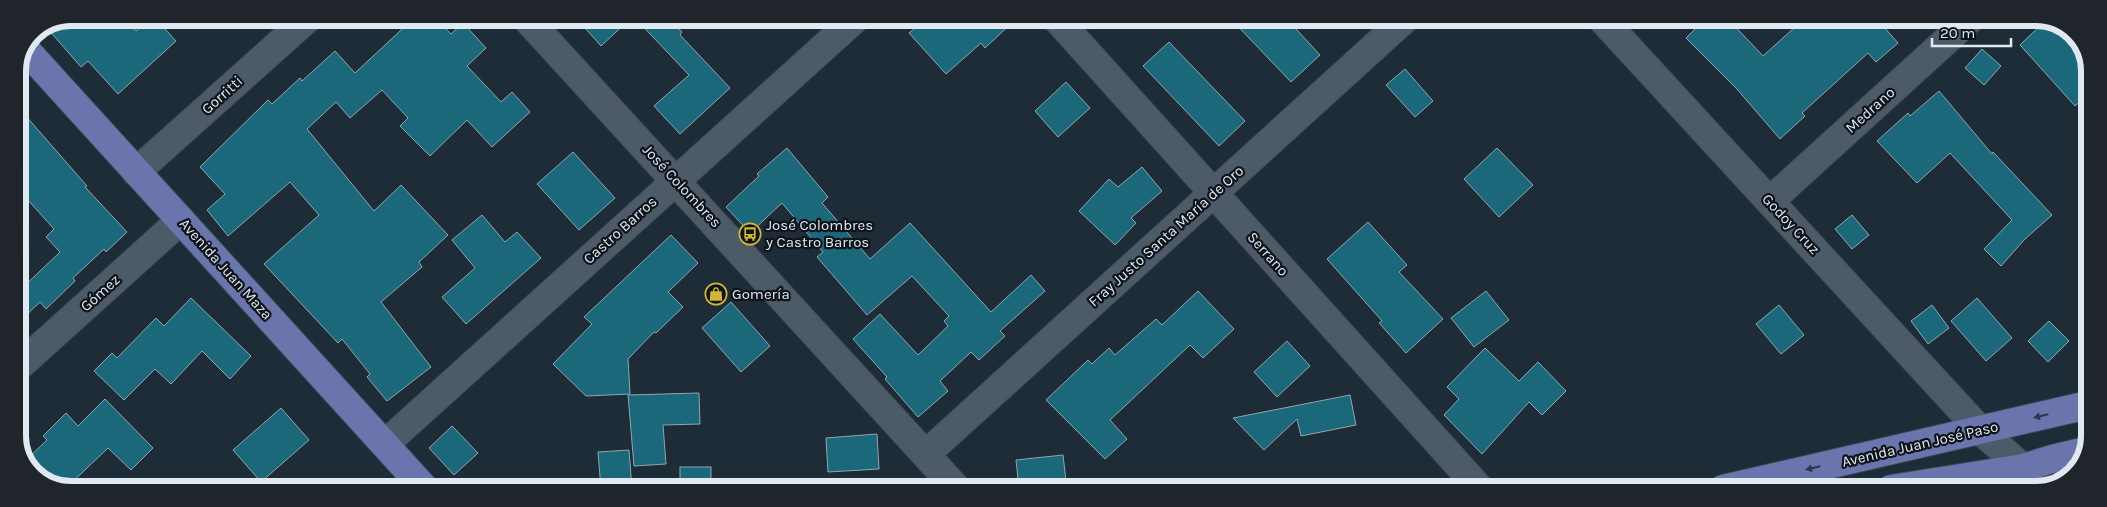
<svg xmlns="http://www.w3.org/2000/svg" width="2107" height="507" font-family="Karla,sans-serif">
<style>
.building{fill:#1b687a;stroke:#8fa7ae}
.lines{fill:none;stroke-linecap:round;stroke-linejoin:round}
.minor-casing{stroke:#3c4751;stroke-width:30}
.major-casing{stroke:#3c4751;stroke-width:30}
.minor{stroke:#4d5b69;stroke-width:28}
.major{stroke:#6975ac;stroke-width:28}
.oneway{fill:#2e364c}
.labels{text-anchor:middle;stroke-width:4.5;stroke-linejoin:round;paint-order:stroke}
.street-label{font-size:15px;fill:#e0e9f1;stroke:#0e1419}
.poi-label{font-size:15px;fill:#e0e9f1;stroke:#0e1419;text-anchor:start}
.rim{fill:none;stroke:#e0e9f1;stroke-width:6}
</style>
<rect width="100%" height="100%" fill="#1e2c38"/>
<!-- building -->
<g class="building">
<polygon points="72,18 124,18 136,31 152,18 155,18 176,41 118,94 88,61 81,67 47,28"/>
<polygon points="414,18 436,18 451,34 463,23 486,48 467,66 501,102 512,92 530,112 492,147 467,120 430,156 400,126 408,118 382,90 350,118 336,102 307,129 374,211 401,185 448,235 419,262 422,267 381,302 431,367 387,401 367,377 370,374 342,339 338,343 264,264 319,215 290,182 228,236 207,210 225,194 200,167 268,100 272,104 300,78 302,81 335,51 355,73"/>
<polygon points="596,18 631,18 601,46 585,28"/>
<polygon points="635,18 669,18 682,32 680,35 730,88 680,134 654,106 689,75"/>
<polygon points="927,18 1017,18 985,48 981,43 946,74 909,33"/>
<polygon points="1230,18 1286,18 1320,55 1291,82"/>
<polygon points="1706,18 1727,18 1763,56 1805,18 1877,19 1898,43 1876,62 1868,53 1802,113 1805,116 1780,139 1736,88 1686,38"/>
<polygon points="2047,19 2076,36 2089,65 2089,94 2075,106 2020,45"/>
<polygon points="1169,42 1245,121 1219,146 1143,66"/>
<polygon points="1982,49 2001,66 1984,85 1965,68"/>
<polygon points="1405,69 1433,101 1415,117 1386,85"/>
<polygon points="1066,82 1090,108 1058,137 1035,111"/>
<polygon points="1939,91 1992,154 1993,152 2052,215 2025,239 2001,266 1984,249 2012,220 1950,153 1917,183 1877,141 1908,113 1910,116"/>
<polygon points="18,107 87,186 85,187 127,232 106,252 104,249 73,278 75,281 46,309 40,302 18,323 18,292 60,252 46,237 54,229 18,189"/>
<polygon points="787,148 828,197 822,203 870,259 910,223 991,312 1031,275 1045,291 1000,331 1005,336 979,360 971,352 940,381 948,391 918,417 885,379 887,377 853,339 880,314 918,355 948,326 944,321 949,316 912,276 867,315 817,257 823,252 782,203 750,233 726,207 759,176 757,174"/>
<polygon points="1497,148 1533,185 1499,217 1464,179"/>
<polygon points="573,152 615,198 579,230 537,184"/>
<polygon points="1142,167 1162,191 1131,218 1136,223 1115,245 1079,211 1109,179 1118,187"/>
<polygon points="482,215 505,242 517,232 541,258 466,324 442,297 475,268 452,240"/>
<polygon points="1852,215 1869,235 1852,249 1835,229"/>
<polygon points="1368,222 1407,265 1399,272 1443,319 1406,353 1379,323 1382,321 1327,259"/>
<polygon points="671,235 698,263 668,292 683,307 656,333 654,332 628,359 630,394 586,396 553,364 592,324 584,317"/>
<polygon points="1198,291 1234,329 1203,358 1190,345 1110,420 1127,439 1105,459 1046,400 1088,360 1092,364 1109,348 1115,355 1156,319 1162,325"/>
<polygon points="1486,291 1509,320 1474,347 1451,318"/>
<polygon points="191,298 251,356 230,379 202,351 171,384 155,369 124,400 94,371 112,353 117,358 156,318 164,326"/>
<polygon points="1977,298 2012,338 1986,361 1951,321"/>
<polygon points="731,302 770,346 741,372 702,328"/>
<polygon points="1779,305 1804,335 1781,354 1756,324"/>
<polygon points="1932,305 1949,328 1928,344 1911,321"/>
<polygon points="2049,321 2069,341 2048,362 2028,341"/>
<polygon points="1287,341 1310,366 1277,397 1254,372"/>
<polygon points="1485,348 1519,381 1538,362 1566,391 1542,415 1529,402 1482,454 1444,415 1459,399 1447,387"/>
<polygon points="699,393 700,424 663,425 666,464 634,466 628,395"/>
<polygon points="1350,395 1356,425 1301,436 1297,419 1264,450 1233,418"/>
<polygon points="105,399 153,448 131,470 108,448 66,488 61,488 31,471 26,460 47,440 43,436 66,413 78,426"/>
<polygon points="281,408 309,440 261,482 233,450"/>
<polygon points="452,426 478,453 454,475 429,448"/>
<polygon points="877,434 879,469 828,472 826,438"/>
<polygon points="629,450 632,489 601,489 598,452"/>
<polygon points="1063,455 1067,489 1019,489 1016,460"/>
<rect x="680" y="467" width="31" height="22"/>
</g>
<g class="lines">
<!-- minor casing -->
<g class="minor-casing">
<g id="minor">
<polyline points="526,18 957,489"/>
<polyline points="1056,18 1480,489"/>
<polyline points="1601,18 1980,430 2023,468 2041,488"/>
<polyline points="136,172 308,18"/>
<polyline points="1770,201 1970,19"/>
<polyline points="18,367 181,220"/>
<polyline points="385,444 856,18"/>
<polyline points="926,454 1406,18"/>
</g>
</g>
<!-- major casing -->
<g class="major-casing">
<g id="major">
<polyline points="26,50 425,489"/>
<polyline points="1723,489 2088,405"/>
<polyline points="1891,489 2023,468 2052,459 2086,451"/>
</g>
</g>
<!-- minor -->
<use href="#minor" class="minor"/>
<!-- major -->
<use href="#major" class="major"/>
</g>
<!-- one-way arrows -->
<defs><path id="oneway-solid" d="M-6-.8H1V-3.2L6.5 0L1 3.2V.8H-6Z" transform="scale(1.25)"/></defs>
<g class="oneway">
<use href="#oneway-solid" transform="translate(2041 416) rotate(167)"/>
<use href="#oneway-solid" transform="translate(1813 468) rotate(167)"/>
</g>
<!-- icons -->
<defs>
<g id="bus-ring" transform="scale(1.125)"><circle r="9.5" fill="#0e1419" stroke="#d1b736" stroke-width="1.5"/><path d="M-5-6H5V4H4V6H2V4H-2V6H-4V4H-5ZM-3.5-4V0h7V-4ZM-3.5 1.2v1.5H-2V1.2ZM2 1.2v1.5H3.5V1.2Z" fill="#d1b736"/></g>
<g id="shop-ring" transform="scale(1.125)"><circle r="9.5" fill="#0e1419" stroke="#d1b736" stroke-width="1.5"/><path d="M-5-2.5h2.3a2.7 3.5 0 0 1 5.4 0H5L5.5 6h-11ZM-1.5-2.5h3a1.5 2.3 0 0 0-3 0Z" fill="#d1b736"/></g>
</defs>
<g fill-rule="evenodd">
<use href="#bus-ring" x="750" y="234"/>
<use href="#shop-ring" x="716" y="294"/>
</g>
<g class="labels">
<!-- street labels -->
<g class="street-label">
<text transform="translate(222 95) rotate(-42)" y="5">Gorritti</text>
<text transform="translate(1870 110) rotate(-42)" y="5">Medrano</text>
<text transform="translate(682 186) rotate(47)" y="5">José Colombres</text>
<text transform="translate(1791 224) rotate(47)" y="5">Godoy Cruz</text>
<text transform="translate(620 230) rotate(-42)" y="5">Castro Barros</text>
<text transform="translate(1166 236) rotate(-42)" y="5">Fray Justo Santa María de Oro</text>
<text transform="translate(1268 254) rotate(48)" y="5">Serrano</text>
<text transform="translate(226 269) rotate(48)" y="5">Avenida Juan Maza</text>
<text transform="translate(100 293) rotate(-42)" y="5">Gómez</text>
<text transform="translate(1920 444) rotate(-13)" y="5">Avenida Juan José Paso</text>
</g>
<!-- poi labels -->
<g class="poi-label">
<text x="766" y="230">José Colombres<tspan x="766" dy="17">y Castro Barros</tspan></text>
<text x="732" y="299">Gomería</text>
</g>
</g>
<!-- crop -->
<path d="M0 0H2107V507H0ZM71 26H2036A45 45 0 0 1 2081 71V436A45 45 0 0 1 2036 481H71A45 45 0 0 1 26 436V71A45 45 0 0 1 71 26Z" fill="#1f252a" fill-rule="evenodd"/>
<path class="rim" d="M71 26H2036A45 45 0 0 1 2081 71V436A45 45 0 0 1 2036 481H71A45 45 0 0 1 26 436V71A45 45 0 0 1 71 26Z"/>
<!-- scale -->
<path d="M1932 38v8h79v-8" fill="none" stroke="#e0e9f1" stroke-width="2.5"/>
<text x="1940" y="38" font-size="15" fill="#e0e9f1" stroke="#0e1419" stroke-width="4" paint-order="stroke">20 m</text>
</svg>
